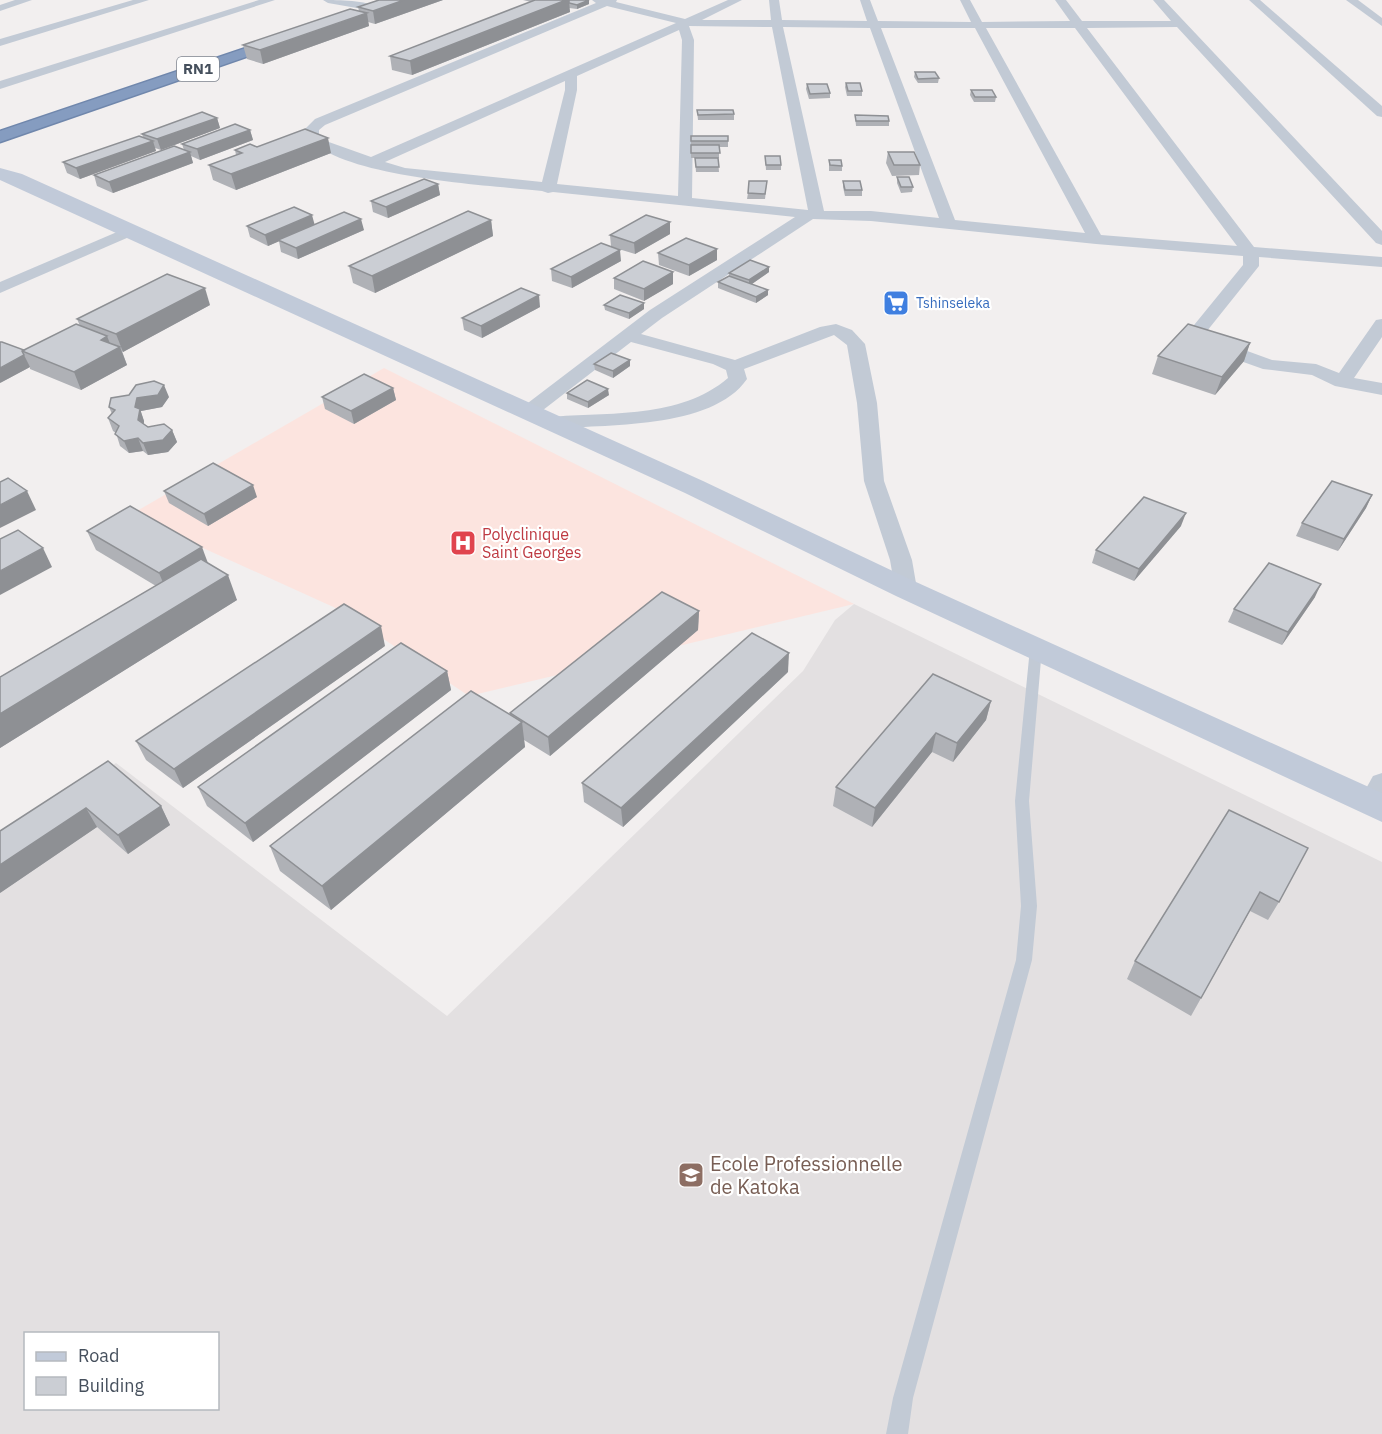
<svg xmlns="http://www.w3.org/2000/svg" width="1382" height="1434" font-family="'IBM Plex Sans',sans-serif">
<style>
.education{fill:#e3e0e1;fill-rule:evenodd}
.medical{fill:#fce4df}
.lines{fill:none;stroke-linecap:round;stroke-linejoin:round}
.highway-casing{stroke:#7087ac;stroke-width:3}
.lane{fill:#c2cad5;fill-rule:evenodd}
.street{fill:#c2cad5;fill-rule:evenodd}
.secondary{fill:#c1cad9;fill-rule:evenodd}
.highway{fill:#859cc0;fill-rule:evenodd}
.wall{fill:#afb1b6}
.shaded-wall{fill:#8e9094}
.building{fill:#cbced4;stroke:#8e9094;stroke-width:1.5}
.labels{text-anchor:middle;stroke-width:4.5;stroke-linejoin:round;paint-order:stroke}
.far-shop-label{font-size:14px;fill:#366cbe;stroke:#fff;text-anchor:start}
.shield{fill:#fff;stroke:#7e848e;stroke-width:1.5}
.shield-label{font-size:15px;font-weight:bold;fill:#46505d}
.health-label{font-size:16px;fill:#be3a42;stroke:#fff;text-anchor:start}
.near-education-label{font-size:20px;fill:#785e54;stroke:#fff;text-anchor:start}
</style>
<rect width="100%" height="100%" fill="#f2efef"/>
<!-- education -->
<path class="education" d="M854,604L1382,862V1434H0V841L116,763L447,1016L803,671L835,620ZM26,1334H218V1408H26Z"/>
<!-- medical -->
<polygon class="medical" points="384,368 854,604 469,696 340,610 130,515"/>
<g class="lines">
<!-- highway casing -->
<g class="highway-casing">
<polygon id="highway" points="287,34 294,38 292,41 0,142 0,131"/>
</g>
<!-- lane -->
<polygon class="lane" points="1036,644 1042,648 1029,801 1037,906 1032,960 913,1398 908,1434 886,1434 893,1398 1016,960 1021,906 1015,801 1030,648"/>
<!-- street -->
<g class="street">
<polygon points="15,0 32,0 0,11 0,5"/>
<polygon points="133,0 149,0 0,46 0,39"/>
<polygon points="259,0 275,0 0,89 0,81"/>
<path d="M323,0C339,0 366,0 379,8L374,11L328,3Z"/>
<path d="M592,0H617L616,2L685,19L728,0H742L702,20H771L769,0H779L782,20L867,21L860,0H870L878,21L971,22L960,0H970L982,22L1070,21L1055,0H1066L1082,21H1171L1153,0H1164L1382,231V245L1376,243L1177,27L1087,28L1254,247L1382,257V267L1259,257V266L1207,331L1206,336L1272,360L1316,364L1339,373L1376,320L1382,319V337L1354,378L1382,383V395L1335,386L1312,375L1263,369L1190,343L1187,339L1190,330L1243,265V256L1096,244L871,221L813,219L662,318L641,334L735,360L820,327L836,324L852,330L865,344L877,403L884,481L912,560L917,589L914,594L906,596L898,594L895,589L890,560L864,481L857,403L847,345L834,335L744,369L747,379C712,430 604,424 549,429L542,427L539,423L542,419L549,417C609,412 680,419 728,378L726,370L713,364L631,342L534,417H520L517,413L520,409L650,310L795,217L553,192L548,193L542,191C488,185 338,178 305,135V129L315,119L596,3ZM607,6L676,23L371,157L326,141L319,134V130L325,125ZM689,26L772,27L808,210L692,198L694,40ZM783,27L870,28L939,218L871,211H824ZM881,28H975L1085,233L955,220ZM986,28H1075L1237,246L1101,235ZM679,30L682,40L678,196L557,184L577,90V76ZM565,81V90L542,182L405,168L385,162Z"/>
<polygon points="1249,0 1260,0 1382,106 1382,117 1377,116"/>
<polygon points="1346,0 1358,0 1382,18 1382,26"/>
<polygon points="131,226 139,231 136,234 0,293 0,282"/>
<polygon points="1382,773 1382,810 1372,813 1362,810 1358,803 1373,776"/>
</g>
<!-- secondary -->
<polygon class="secondary" points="0,168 22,174 703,481 916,582 1382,793 1382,822 896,596 685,493 0,180"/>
<!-- highway -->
<use href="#highway" class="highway"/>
</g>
<!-- wall -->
<g class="wall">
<polygon points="379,0 443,0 375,24 368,22 369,26 263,64 247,59 243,45 359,11 358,7"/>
<polygon points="523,0 589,0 589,4 577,9 569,8 570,12 412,75 392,70 390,56 531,2"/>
<polygon points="915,72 939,78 938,83 918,83 914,77"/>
<polygon points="846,83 862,91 862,96 847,96 845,87"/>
<polygon points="807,84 830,93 830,98 809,99 806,89"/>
<polygon points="971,90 996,97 995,102 974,102 970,95"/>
<polygon points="697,110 734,114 734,120 698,120"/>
<polygon points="855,115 889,121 889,126 856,126"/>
<polygon points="217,118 220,128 161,150 155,148 156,151 80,179 67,173 63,162 143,137 142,134"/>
<polygon points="250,130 253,140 200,160 191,156 193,163 113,193 97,186 94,175 184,150 182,144"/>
<polygon points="691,136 728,136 728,147 719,147 719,158 718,158 719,172 696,172 695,158 691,158"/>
<polygon points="235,150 331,153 236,190 213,180 209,165 236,155"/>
<polygon points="888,152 920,165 919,175 892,176 886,163"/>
<polygon points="765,156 781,165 781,170 766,170"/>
<polygon points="829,160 842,166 842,171 829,171"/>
<polygon points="897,177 913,187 912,192 901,193 897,183"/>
<polygon points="767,181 765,199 747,199 748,193"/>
<polygon points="843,181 862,190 862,196 845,196 843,187"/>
<polygon points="438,184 440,195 388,218 373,212 371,201"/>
<polygon points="491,220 493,236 375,293 353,283 349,266"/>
<polygon points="314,225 364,230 298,259 281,252 279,241 268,246 250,237 247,226"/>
<polygon points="670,234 635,254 612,247 621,261 572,288 552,281 551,269 611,246 610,235"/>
<polygon points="658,253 717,260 689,276 659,265"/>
<polygon points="769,272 752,284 768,290 768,295 756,303 718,288 718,282 729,276 729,273"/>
<polygon points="614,278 673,284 644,301 614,289"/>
<polygon points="210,305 123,352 122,351 127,365 81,390 30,369 30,367 0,383 24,350 80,326 77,319"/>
<polygon points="604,305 644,309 629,319 605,310"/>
<polygon points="540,307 482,338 464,330 462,318"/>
<polygon points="1250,343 1244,361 1215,395 1152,374 1158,356"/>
<polygon points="594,364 630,366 613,378 595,370"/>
<polygon points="393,388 396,400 354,424 325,409 322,397"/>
<polygon points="567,393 609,395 588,408 567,399"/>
<polygon points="169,397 162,407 141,411 141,412 144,421 144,424 148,427 172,430 177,442 168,452 148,455 143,451 129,453 120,446 116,433 113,431 108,418 112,414 109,407"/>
<polygon points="164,491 257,497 208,526 169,503"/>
<polygon points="1372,495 1366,508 1338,551 1296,536 1302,523"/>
<polygon points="1181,526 1134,581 1092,563 1096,550"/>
<polygon points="87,531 207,562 237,600 0,748 0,677 156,586 96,550"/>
<polygon points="1315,597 1282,645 1228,622 1234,609"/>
<polygon points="699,611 698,630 550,756 524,740 525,747 331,910 280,871 270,846 510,715 510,713"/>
<polygon points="385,646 183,788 146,760 136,741"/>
<polygon points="447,671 451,690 253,842 207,806 198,787"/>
<polygon points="788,672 623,827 584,802 582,783"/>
<polygon points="991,701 986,720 953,762 932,752 872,827 833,806 836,787"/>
<polygon points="108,761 161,806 170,825 128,854 97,827 0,893"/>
<polygon points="1229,810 1279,902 1268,920 1250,911 1191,1016 1127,979 1135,961"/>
</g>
<!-- shaded-wall -->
<g class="shaded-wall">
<polygon points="404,0 443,0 375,24 373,11"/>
<polygon points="566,0 569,0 570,12 412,75 410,61"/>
<polygon points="589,0 589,4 577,9 577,5"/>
<polygon points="367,13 369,26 263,64 260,50"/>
<polygon points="217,118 220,128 161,150 157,139"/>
<polygon points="250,130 253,140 200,160 197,149"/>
<polygon points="328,138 331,153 236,190 231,174"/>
<polygon points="153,141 156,151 80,179 76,168"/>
<polygon points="190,152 193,163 113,193 109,182"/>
<polygon points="438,184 440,195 388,218 386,207"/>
<polygon points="312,215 315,226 268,246 265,235"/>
<polygon points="361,219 364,230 298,259 296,248"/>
<polygon points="491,220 493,236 375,293 372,276"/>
<polygon points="670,222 670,234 635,254 634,243"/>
<polygon points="717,249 717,260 689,276 689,265"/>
<polygon points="620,250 621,261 572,288 571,277"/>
<polygon points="769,267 769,272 749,286 749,280"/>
<polygon points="673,272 673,284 644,301 644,289"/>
<polygon points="205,288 210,305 123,352 116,334"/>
<polygon points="768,290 768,295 756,303 756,297"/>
<polygon points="539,295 540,307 482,338 481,326"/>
<polygon points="644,303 644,309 629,319 629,313"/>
<polygon points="107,336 113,351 120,347 127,365 81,390 74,372 101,340"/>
<polygon points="1250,343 1244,361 1215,395 1222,377"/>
<polygon points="24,355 30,367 0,383 0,368"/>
<polygon points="630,360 630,366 613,378 613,371"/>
<polygon points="164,385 169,397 162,407 141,411 141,412 144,421 143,432 138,420 135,407 137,398"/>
<polygon points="393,388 396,400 354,424 351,411"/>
<polygon points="608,389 609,395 588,408 588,402"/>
<polygon points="172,430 177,442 168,452 148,455 143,443"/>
<polygon points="138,438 143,451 129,453 124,441"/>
<polygon points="253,485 257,497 208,526 204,514"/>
<polygon points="27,491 36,510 0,528 0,505"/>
<polygon points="1372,495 1366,508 1338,551 1344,539"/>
<polygon points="1186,513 1181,526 1134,581 1139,569"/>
<polygon points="202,547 209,566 167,592 159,573"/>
<polygon points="43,548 52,567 0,595 0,571"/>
<polygon points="228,575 237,600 0,748 0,714"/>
<polygon points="1321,584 1315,597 1282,645 1288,632"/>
<polygon points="699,611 698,630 550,756 548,737"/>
<polygon points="381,626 385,646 183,788 174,769"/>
<polygon points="789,653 788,672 623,827 621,808"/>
<polygon points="447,671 451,690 253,842 245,823"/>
<polygon points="991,701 986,720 953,762 957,743"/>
<polygon points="522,722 525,747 331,910 322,886"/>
<polygon points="936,733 932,752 872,827 875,808"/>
<polygon points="161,806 170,825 128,854 118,835"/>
<polygon points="86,808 97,827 0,893 0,865"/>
</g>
<!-- building -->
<g class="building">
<polygon points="379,0 404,0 373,11 358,7"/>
<polygon points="535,0 566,0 410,61 390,56"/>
<polygon points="569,0 589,0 577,5 569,3"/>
<polygon points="350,9 367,13 260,50 243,45"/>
<polygon points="915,72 935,72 939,78 918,79"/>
<polygon points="846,83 860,83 862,91 848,91"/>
<polygon points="807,84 827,84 830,93 810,94"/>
<polygon points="971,90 992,90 996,97 975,97"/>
<polygon points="697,110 733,110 734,114 698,115"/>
<polygon points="202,112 217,118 157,139 142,134"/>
<polygon points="855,115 888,116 889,121 856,121"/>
<polygon points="235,124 250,130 197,149 182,144"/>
<polygon points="305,129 328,138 231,174 209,165 242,153 235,150 250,144 257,147"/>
<polygon points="139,136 153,141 76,168 63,162"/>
<rect x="691" y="136" width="37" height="5"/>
<polygon points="691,145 719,145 720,153 691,153"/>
<polygon points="174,146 190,152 109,182 94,175"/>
<polygon points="888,152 914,152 920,165 894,165"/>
<polygon points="765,156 780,156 781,165 766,165"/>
<polygon points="695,158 718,158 719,167 696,167"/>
<polygon points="829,160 841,160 842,166 830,165"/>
<polygon points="897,177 909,177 913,187 901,187"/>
<polygon points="424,179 438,184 386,207 371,201"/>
<polygon points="749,181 767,181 765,194 748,193"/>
<polygon points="843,181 860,181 862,190 845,190"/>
<polygon points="294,207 312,215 265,235 247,226"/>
<polygon points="468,211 491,220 372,276 349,266"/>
<polygon points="344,212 361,219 296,248 278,240"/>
<polygon points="646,215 670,222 634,243 610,235"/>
<polygon points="686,238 717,249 689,265 658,253"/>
<polygon points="601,243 620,250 571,277 551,269"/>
<polygon points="750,260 769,267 749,280 729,273"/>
<polygon points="643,261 673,272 644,289 614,278"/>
<polygon points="167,274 205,288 116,334 77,319"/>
<polygon points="729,276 768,290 756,297 718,282"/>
<polygon points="521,288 539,295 481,326 462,318"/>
<polygon points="620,295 644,303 629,313 604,305"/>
<polygon points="76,324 107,336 101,340 120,347 74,372 22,351"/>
<polygon points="1188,324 1250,343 1222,377 1158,356"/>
<polygon points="0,342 2,342 24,350 22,351 24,355 0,368"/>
<polygon points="611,353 630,360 613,371 594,364"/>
<polygon points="364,374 393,388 351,411 322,397"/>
<polygon points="587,380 608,389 588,402 567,393"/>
<polygon points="154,381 164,385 158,395 137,398 135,407 140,409 138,420 148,427 164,424 172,430 163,440 143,443 138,438 124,441 115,434 119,426 108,418 115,410 109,407 111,398 129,395 136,385"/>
<polygon points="213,463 253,485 204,514 164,491"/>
<polygon points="8,478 27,491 0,505 0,482"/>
<polygon points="1332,481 1372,495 1344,539 1302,523"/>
<polygon points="1144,497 1186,513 1139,569 1096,550"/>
<polygon points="130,506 202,547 159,573 87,531"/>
<polygon points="18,530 43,548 0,571 0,539"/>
<polygon points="201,559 228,575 0,714 0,677"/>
<polygon points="1269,563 1321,584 1288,632 1234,609"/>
<polygon points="662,592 699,611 548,737 510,713"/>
<polygon points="344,604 381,626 174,769 136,741"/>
<polygon points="752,633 789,653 621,808 582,783"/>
<polygon points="401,643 447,671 245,823 198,787"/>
<polygon points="933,674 991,701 957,743 936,733 875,808 836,787"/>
<polygon points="471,691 522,722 322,886 270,846"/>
<polygon points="108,761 161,806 118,835 86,808 0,865 0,831"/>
<polygon points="1229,810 1308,848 1279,902 1260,892 1201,998 1135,961"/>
</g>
<!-- icons -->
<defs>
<g id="supermarket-square" transform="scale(1.35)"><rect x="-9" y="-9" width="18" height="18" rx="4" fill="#3f7fe0" stroke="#fff"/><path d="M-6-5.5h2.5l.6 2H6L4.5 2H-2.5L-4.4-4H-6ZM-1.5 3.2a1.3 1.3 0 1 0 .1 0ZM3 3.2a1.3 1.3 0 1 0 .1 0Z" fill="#fff"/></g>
<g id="hospital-square" transform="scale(1.35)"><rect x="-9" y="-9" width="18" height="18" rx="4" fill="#e0444e" stroke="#fff"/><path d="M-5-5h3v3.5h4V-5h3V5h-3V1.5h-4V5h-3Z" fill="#fff"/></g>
<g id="school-square" transform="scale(1.35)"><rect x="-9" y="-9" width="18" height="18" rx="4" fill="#8d6e63" stroke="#fff"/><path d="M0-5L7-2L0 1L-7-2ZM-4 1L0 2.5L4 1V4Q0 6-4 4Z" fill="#fff"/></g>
</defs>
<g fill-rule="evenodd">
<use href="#supermarket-square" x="896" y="303"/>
<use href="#hospital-square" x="463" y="543"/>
<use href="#school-square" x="691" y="1175"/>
</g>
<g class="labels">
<!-- far-shop labels -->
<g class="far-shop-label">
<text x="916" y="308">Tshinseleka</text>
</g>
<!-- shield labels -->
<rect class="shield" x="177" y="57" width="42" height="24" rx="4.5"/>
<g class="shield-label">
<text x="198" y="74">RN1</text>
</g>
<!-- health labels -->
<g class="health-label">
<text x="482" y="540">Polyclinique<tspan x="482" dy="18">Saint Georges</tspan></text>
</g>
<!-- near-education labels -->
<g class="near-education-label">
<text x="710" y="1171">Ecole Professionnelle<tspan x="710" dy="23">de Katoka</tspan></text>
</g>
</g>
<!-- legend -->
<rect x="24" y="1332" width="195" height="78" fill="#ffffff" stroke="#b5b9be" stroke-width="1.5"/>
<rect x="36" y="1352" width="30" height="9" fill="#c1cad9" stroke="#b5b9be" stroke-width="1.5"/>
<text x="78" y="1362" font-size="18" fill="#46505d">Road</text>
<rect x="36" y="1377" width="30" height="18" fill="#cbced4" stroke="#b5b9be" stroke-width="1.5"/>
<text x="78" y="1392" font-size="18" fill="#46505d">Building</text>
</svg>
